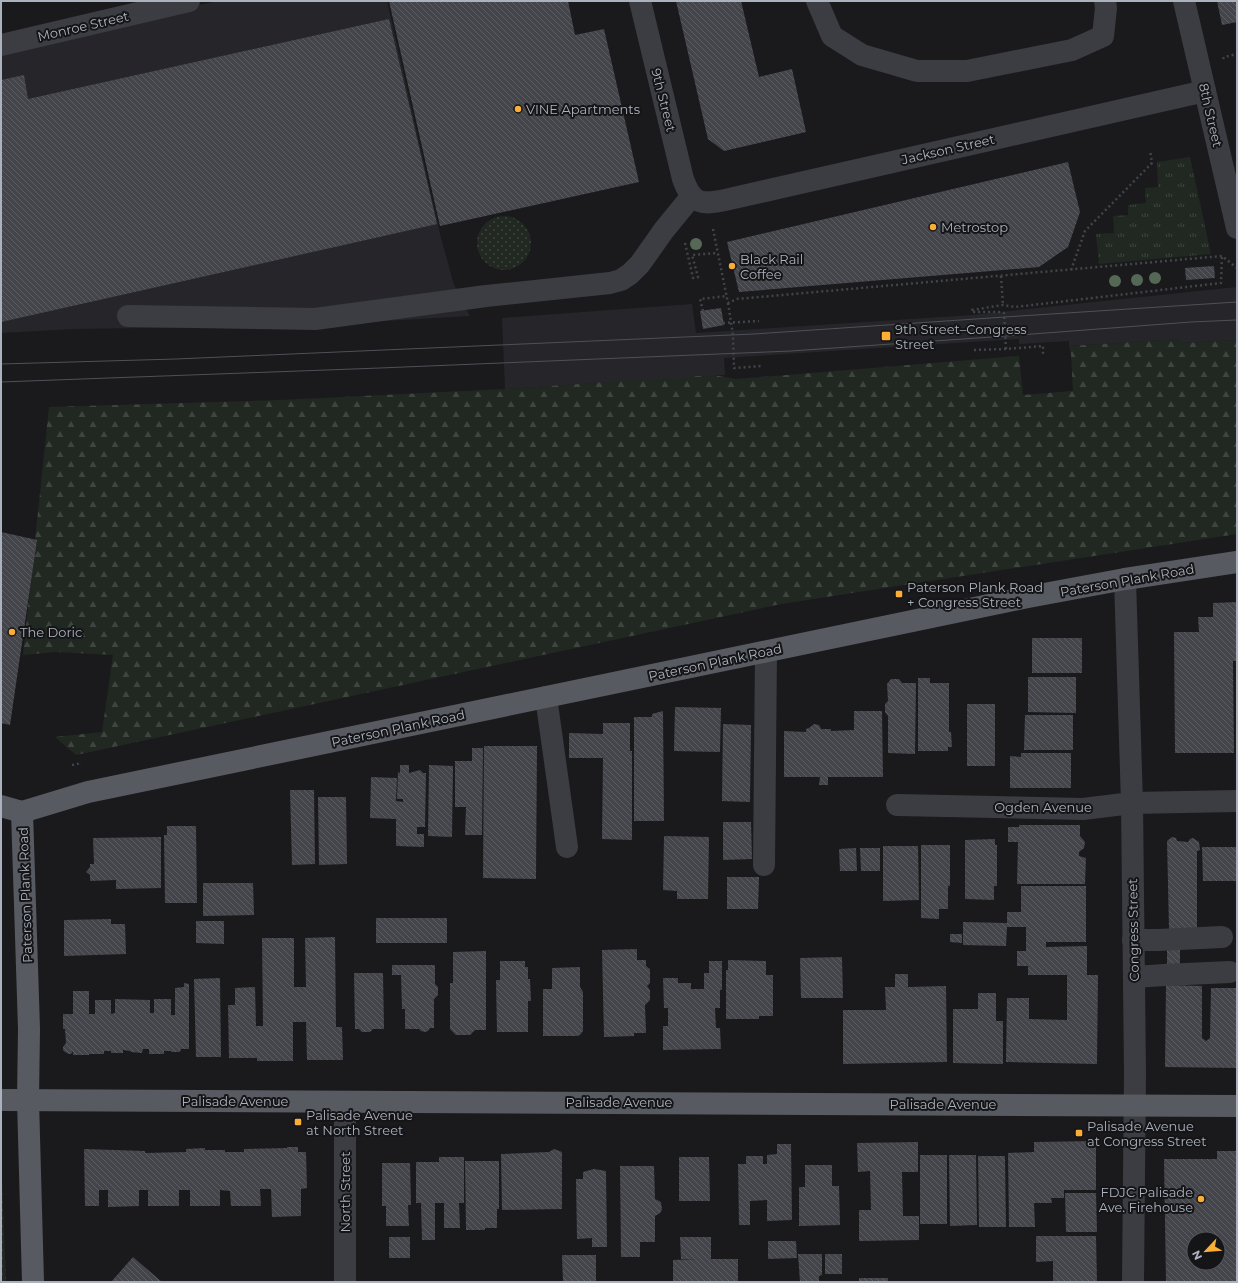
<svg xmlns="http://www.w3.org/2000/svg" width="1238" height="1283" font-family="Montserrat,sans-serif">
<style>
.built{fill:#26262a}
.grass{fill:url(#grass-tufts)}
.forest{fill:url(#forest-firs)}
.park{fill:url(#park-dots)}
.building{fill:url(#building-back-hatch);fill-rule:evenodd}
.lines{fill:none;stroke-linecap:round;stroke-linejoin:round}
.path{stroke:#414449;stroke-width:2.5;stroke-dasharray:2 3;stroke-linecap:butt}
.minor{stroke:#3b3d42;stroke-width:22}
.major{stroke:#575a61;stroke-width:22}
.tram{stroke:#4e5157;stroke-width:1}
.tree{fill:#546855}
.poi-dot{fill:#faae35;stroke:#151518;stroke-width:1.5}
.labels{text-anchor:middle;stroke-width:4;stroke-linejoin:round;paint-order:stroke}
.street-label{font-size:13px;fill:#acb2bd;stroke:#151518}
.poi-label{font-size:13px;fill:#acb2bd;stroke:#151518;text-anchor:start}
</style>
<defs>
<pattern id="grass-tufts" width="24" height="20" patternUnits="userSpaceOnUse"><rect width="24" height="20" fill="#202821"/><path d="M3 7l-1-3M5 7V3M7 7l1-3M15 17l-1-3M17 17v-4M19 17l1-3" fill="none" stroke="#3e453f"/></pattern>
<pattern id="forest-firs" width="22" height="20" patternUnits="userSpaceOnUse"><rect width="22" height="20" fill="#202821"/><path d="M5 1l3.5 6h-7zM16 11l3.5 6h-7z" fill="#3e453f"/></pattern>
<pattern id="park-dots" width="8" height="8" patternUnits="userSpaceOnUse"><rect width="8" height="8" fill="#202821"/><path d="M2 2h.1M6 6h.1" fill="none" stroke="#3e453f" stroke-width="1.8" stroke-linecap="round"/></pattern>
<pattern id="building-back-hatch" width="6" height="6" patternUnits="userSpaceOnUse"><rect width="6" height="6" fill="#44454a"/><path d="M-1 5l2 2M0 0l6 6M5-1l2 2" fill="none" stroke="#5c5d62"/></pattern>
</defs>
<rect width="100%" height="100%" fill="#1a1a1d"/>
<!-- built -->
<g class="built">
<polygon points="218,1 387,1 441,238 454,285 470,316 301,326 75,329 1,333 1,47"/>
<polygon points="1237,287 1237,340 1182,343 1180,339 1069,346 1069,341 1019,344 1019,339 724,358 725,375 505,389 502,318 692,304 696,333 972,315"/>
</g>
<!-- grass -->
<polygon class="grass" points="1190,157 1211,254 1099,264 1096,234 1114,233 1113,216 1128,215 1128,205 1146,203 1145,188 1158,187 1157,162"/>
<!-- forest -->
<polygon class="forest" points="1180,339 1183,343 1237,340 1237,534 781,604 76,755 55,737 102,732 113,655 56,652 23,655 49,407 281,400 505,389 713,375 736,379 1019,356 1023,395 1073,391 1071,354 1069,346"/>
<!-- park -->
<g class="park">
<circle cx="504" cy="243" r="27"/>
<polygon points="1,1153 6,1282 1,1282"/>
</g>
<!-- building -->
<g class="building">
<polygon points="389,1 568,1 575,35 604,29 639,182 440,226"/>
<polygon points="676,1 741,1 759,77 792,69 806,132 724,151 708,139"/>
<polygon points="1217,1 1237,1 1237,22 1222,25"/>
<polygon points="389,19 437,224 1,322 1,80 24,75 28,99"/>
<polygon points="1068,162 1080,212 1068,247 1039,267 739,292 727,242"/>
<polygon points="1214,266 1215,278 1186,280 1185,268"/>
<polygon points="721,308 724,325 703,329 700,311"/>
<polygon points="1,532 37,540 10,725 1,723"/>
<polygon points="1237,602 1237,661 1233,661 1234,753 1175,753 1174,632 1199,632 1198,617 1213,617 1213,603"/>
<rect x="1032" y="638" width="50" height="35"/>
<polygon points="1028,677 1076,677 1076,713 1028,712"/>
<polygon points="918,678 930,678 930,683 949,683 949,732 951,732 952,747 948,747 948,751 918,751"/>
<polygon points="891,679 899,679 902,683 916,683 915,754 888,753 888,716 885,712 885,704 888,701 887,684"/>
<rect x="967" y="704" width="28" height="62"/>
<polygon points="675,707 721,708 720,752 674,751"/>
<polygon points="663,711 664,821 634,821 634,717 652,717 652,714"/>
<polygon points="854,711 882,711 883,777 828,777 828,785 819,785 820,777 784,777 784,731 806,732 806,729 809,728 814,724 819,725 821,729 831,729 831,731 854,730"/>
<polygon points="1025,715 1073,715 1073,750 1024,750"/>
<polygon points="603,723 630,723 630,751 632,751 632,840 602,839 603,758 569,758 569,733 603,734"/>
<polygon points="723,724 751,725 750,802 722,801"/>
<polygon points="484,746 537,746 536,879 483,878"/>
<polygon points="472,748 483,748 482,835 465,835 466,807 455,807 455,761 472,761"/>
<polygon points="1021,753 1071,753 1071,788 1010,788 1010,756 1021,757"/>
<polygon points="400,765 409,765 409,773 420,770 423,773 426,773 425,827 417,827 417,834 424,834 424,847 396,846 396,819 370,818 371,777 397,778 396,801 403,802 403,799 397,799 398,772 400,773"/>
<polygon points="429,765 453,766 452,837 428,836"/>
<polygon points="290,790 314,790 315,864 292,865"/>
<polygon points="318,797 346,797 347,864 319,865"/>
<polygon points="723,822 751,822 752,859 723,860"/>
<polygon points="1019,825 1080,825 1080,836 1085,842 1084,848 1079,852 1079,856 1086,858 1085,884 1017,884 1018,842 1008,842 1008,827 1019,827"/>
<polygon points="167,826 196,826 197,903 165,903 164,835 167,835"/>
<polygon points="664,836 709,837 708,899 677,899 677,891 663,890"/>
<polygon points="161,837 161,888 116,889 116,880 90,881 90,875 86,872 90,867 90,864 94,864 93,838"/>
<polygon points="1172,837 1176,838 1177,841 1188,842 1190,839 1193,838 1199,842 1200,850 1197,851 1197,929 1169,929 1167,841"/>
<polygon points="995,839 995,845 997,845 997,886 994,886 994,900 965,899 965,840"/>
<polygon points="921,845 950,845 950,886 948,886 948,909 939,909 939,919 921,918"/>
<polygon points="883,846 918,846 919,900 883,901"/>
<polygon points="1202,847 1237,847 1237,881 1203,881"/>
<polygon points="856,848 857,871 840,871 839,849"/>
<polygon points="860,848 880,848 880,871 861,871"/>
<polygon points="727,877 759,877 758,909 727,909"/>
<polygon points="203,883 253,883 254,915 203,916"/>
<polygon points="1021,886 1086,886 1086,942 1046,942 1046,947 1087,946 1087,975 1098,975 1097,1064 1006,1062 1007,998 1029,998 1029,1019 1067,1020 1067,975 1028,975 1028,966 1017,966 1017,951 1026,951 1026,927 1007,927 1006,946 963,945 963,922 1007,923 1007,912 1021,912"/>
<rect x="376" y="918" width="71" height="25"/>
<polygon points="111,919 111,924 125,924 126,954 64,956 64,920"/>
<polygon points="196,921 224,921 224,944 196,943"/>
<polygon points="950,934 962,934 962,943 950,942"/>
<polygon points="335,937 336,1027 342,1027 343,1060 307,1060 306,1022 293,1022 293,1061 257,1061 257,1058 229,1058 228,1005 235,1005 235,988 255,987 256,1026 263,1026 262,938 294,938 294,987 306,987 305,938"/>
<polygon points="1180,948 1180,965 1167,966 1167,949"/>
<polygon points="637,949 637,960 646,960 646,966 650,969 650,983 647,986 650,990 650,1000 645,1005 646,1033 634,1033 634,1036 604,1037 602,950"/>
<polygon points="486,951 486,1030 475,1030 470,1035 456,1035 450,1029 450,983 453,983 453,952"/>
<polygon points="842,957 843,998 801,998 800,958"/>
<polygon points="728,960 766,961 766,975 773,975 773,1016 759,1016 759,1019 726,1019 726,970 728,970"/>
<polygon points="500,961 525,961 525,967 528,967 528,979 530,979 531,1001 528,1001 528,1032 497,1032 496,980 500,980"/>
<polygon points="709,961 722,961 722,990 720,990 720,1008 715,1008 716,1028 720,1028 721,1049 663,1050 663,1026 668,1026 668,1008 664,1008 663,978 678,978 678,983 691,983 691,989 704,989 704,973 709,973"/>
<polygon points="392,965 435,965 435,984 438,987 438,995 434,999 434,1028 430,1028 428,1031 425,1032 421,1031 419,1029 405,1029 405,1009 402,1009 401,975 392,975"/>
<polygon points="580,967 580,987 583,992 583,1031 580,1035 577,1036 543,1036 543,989 552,989 552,968"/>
<polygon points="354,973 383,973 384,1029 373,1029 370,1032 362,1032 359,1029 355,1029"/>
<polygon points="895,974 908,974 908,987 946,986 947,1062 843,1064 843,1010 886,1010 885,987 895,987"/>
<polygon points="220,978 221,1057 196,1057 194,979"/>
<polygon points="184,983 189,984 189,1049 181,1049 180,1052 171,1052 171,1051 164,1051 164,1054 149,1054 149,1049 143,1049 142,1053 131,1052 130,1051 123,1050 123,1053 111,1053 111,1051 104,1051 104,1054 89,1054 89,1055 73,1055 73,1051 71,1054 69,1054 65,1052 63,1050 63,1047 66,1043 65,1029 63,1029 63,1014 73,1014 73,991 89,991 89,1014 95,1014 95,1000 111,1000 111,1014 115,1013 115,999 150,1000 150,1013 154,1013 154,999 171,999 171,1015 175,1015 175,988 184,987"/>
<polygon points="1166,985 1202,986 1202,1038 1206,1041 1210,1038 1211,988 1237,988 1237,1068 1165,1067"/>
<polygon points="978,993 996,993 996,1021 1003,1021 1003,1064 953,1063 953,1009 978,1009"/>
<polygon points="1096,1141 1096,1190 1064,1190 1064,1198 1051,1198 1052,1203 1034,1203 1035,1227 1009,1227 1008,1153 1034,1152 1034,1142"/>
<polygon points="918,1142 918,1172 902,1172 903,1216 919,1216 919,1240 859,1241 859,1210 871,1210 870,1171 858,1172 857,1143"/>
<polygon points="777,1144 791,1144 792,1220 767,1221 767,1200 750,1201 750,1225 739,1225 738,1164 746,1164 746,1156 763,1156 763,1164 767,1164 767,1155 777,1154"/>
<polygon points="287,1147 298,1147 298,1152 306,1152 307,1188 301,1189 301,1216 272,1217 271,1189 260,1189 261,1206 231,1206 230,1191 220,1190 220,1206 190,1206 190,1190 179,1190 179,1206 148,1206 148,1190 139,1190 139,1206 108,1207 108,1190 99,1190 99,1206 85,1206 84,1149 145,1151 145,1153 186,1152 186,1149 205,1148 205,1150 225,1150 225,1152 244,1152 244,1149 287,1148"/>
<polygon points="554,1149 562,1152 562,1209 502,1210 501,1154 549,1152"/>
<path d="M1217,1151H1237V1282H1166L1164,1159H1217ZM1194,1239H1218V1263H1194Z"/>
<rect x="920" y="1155" width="27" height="69"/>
<polygon points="949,1155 976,1155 977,1225 950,1226"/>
<polygon points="978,1156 1005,1156 1006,1227 979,1227"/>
<polygon points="439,1157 464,1157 464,1203 459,1203 460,1228 444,1228 444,1203 435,1203 435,1240 422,1240 421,1203 416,1203 416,1162 439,1162"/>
<polygon points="679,1157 709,1157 710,1201 679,1201"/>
<polygon points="465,1161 499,1161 499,1209 497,1209 497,1228 485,1228 485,1230 466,1230"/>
<polygon points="382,1163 410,1163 411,1205 408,1205 409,1226 386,1226 386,1206 382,1206"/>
<polygon points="805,1165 832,1165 832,1186 839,1186 840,1225 799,1226 799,1187 805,1187"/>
<polygon points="620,1166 654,1166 655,1199 661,1202 662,1210 660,1213 655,1216 655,1242 640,1242 640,1257 621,1257"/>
<polygon points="594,1169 606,1171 607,1247 592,1247 592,1238 577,1239 576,1179 583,1179 583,1172"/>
<polygon points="1065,1193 1096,1193 1097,1232 1066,1232"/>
<polygon points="1036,1236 1096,1236 1097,1282 1053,1282 1053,1261 1036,1262"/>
<rect x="389" y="1237" width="21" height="21"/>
<polygon points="680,1237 711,1237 711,1259 738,1259 738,1282 673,1282 673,1260 698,1259 681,1259"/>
<polygon points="768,1241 796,1241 797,1258 768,1259"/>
<polygon points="798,1254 822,1254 822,1275 819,1276 819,1282 800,1282"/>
<rect x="825" y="1254" width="17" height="20"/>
<polygon points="562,1255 596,1255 596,1282 563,1282"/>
<polygon points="133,1257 162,1282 111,1282"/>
<rect x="859" y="1278" width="29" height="4"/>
</g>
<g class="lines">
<!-- path -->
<g class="path">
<polyline points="1223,59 1224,57 1237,54"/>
<polyline points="713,229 728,303 737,299 1222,256 1237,268"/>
<polyline points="685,243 693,278 698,277 692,255 717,253"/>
<polyline points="1071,270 1085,231 1152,163 1150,150"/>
<polyline points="1001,276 1003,305"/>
<polyline points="728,303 733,335 734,368 762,366"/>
<polyline points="703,311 700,299 727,296"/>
<polyline points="723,323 759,321"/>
<polyline points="1006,349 1004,313 999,312 972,312 972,310 1003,305 1015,307 1221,283 1222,256"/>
<polyline points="974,350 1006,349 1043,346 1043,356"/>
<polyline points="72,765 82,763"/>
</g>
<!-- minor -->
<g class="minor">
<path d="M640,1L683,179C692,204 701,205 725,200L1205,91"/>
<polyline points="817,1 832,36 862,55 917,71 967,71 1072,50 1103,36 1106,8 1105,1"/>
<polyline points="1184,1 1237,228"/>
<polyline points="1,45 189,1"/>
<polyline points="128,316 315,319 486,296 610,283 621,280 630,274 640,264 664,230 691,197"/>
<polyline points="1125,579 1132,803 1135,1072 1133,1282"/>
<polyline points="546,697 567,847"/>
<polyline points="897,805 1083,809 1132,803 1237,801"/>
<polyline points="764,865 766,652"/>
<polyline points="1133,940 1159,940 1222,937"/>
<polyline points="1134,977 1164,975 1230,972"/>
<polyline points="345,1102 345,1282"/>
</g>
<!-- major -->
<g class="major">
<polyline points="1,806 22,812"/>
<polyline points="22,812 88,792 1028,597 1125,579 1237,562"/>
<polyline points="22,812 29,1029 28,1100 33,1282"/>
<polyline points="1,1100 1237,1106"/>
</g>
<!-- tram -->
<g class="tram">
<polyline points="1,364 176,359 754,334 1005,317 1237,302"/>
<polyline points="1,382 380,368 791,351 1006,336 1191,322 1237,320"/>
</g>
</g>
<!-- trees -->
<g class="tree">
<circle cx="696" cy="244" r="6"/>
<circle cx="1155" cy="278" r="6"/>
<circle cx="1137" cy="280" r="6"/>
<circle cx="1115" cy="281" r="6"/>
</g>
<!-- markers -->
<g class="poi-dot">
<circle cx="518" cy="109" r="4"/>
<circle cx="933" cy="227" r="4"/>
<circle cx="732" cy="266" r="4"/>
<rect x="881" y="331" width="10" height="10" rx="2"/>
<rect x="895" y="590" width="8" height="8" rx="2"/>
<circle cx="12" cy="632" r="4"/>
<rect x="294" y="1118" width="8" height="8" rx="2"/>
<rect x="1075" y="1129" width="8" height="8" rx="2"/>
<circle cx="1201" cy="1199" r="4"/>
</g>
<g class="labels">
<!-- street labels -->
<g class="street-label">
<text transform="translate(83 26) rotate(-13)" y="5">Monroe Street</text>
<text transform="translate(664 100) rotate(76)" y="5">9th Street</text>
<text transform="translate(1211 115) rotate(77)" y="5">8th Street</text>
<text transform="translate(948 149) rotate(-13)" y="5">Jackson Street</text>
<text transform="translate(1127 580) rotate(-10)" y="5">Paterson Plank Road</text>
<text transform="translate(715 662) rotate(-12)" y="5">Paterson Plank Road</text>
<text transform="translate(398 728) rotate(-12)" y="5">Paterson Plank Road</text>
<text x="1043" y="812">Ogden Avenue</text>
<text transform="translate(25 895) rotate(-92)" y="5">Paterson Plank Road</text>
<text transform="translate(1133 930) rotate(-91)" y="5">Congress Street</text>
<text x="235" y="1106">Palisade Avenue</text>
<text x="619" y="1107">Palisade Avenue</text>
<text x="943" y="1109">Palisade Avenue</text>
<text transform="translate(345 1192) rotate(-90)" y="5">North Street</text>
</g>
<!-- poi labels -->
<g class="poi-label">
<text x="526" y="114">VINE Apartments</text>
<text x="941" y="232">Metrostop</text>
<text x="740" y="264">Black Rail<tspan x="740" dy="15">Coffee</tspan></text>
<text x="895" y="334">9th Street–Congress<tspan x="895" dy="15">Street</tspan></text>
<text x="907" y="592">Paterson Plank Road<tspan x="907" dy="15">+ Congress Street</tspan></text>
<text x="20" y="637">The Doric</text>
<text x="306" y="1120">Palisade Avenue<tspan x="306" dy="15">at North Street</tspan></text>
<text x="1087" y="1131">Palisade Avenue<tspan x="1087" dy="15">at Congress Street</tspan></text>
<text x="1193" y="1197" text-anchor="end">FDJC Palisade<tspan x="1193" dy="15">Ave. Firehouse</tspan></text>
</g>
</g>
<!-- border -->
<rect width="1238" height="1283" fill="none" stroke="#acb2bd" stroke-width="4"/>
<!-- north arrow -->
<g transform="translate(1206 1251) rotate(244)"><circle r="19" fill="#151518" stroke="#51545a"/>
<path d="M0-3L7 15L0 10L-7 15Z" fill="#faae35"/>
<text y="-6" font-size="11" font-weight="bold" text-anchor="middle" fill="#acb2bd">N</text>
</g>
</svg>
